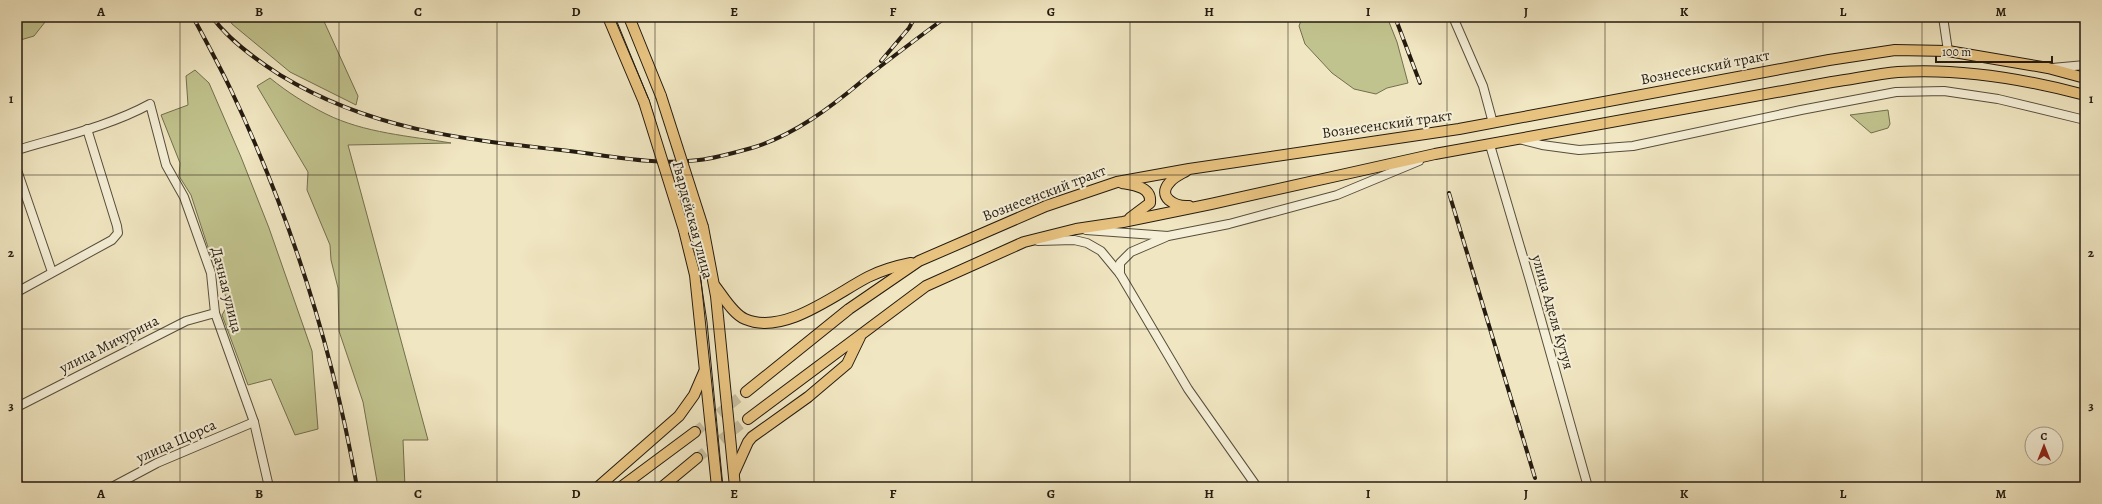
<svg xmlns="http://www.w3.org/2000/svg" width="2102" height="504" font-family="Alegreya,serif">
<style>
.green{fill:#c1c38e;stroke:#726f4f}
.lines{fill:none;stroke-linecap:round;stroke-linejoin:round}
.major-tunnel{stroke:#c7bd9e;stroke-width:10;stroke-dasharray:10 5;stroke-linecap:butt}
.minor-casing{stroke:#574e3c;stroke-width:10}
.major-casing{stroke:#241b10;stroke-width:12}
.minor{stroke:#f5efd7;stroke-width:8}
.major{stroke:#e8c380;stroke-width:10}
.tram{stroke:#241b10;stroke-width:1}
.rail-casing{stroke:#241b10;stroke-width:4}
.rail{stroke:#f5efd7;stroke-width:2.5;stroke-dasharray:8;stroke-linecap:butt}
.major-bridge-casing{stroke:#241b10;stroke-width:12;stroke-linecap:butt}
.major-bridge{stroke:#e8c380;stroke-width:10}
.grid{fill:none;stroke:#241b10;stroke-width:1;stroke-opacity:0.55}
.labels{text-anchor:middle;stroke-width:4;stroke-linejoin:round;paint-order:stroke}
.street-label{font-size:15px;fill:#241b10;stroke:#f5efd7}
.neatline{fill:none;stroke:#241b10;stroke-width:1.5}
.grid-label{font-size:13px;text-anchor:middle;font-weight:bold;fill:#241b10}
</style>
<rect width="100%" height="100%" fill="#f0e6c1"/>
<filter id="stains"><feTurbulence type="fractalNoise" baseFrequency=".005" numOctaves="4"/><feColorMatrix values="0 0 0 0 .2 0 0 0 0 .09 0 0 0 0 .02 0 0 0 .5 -.17"/></filter>
<radialGradient id="worn" r=".72"><stop offset=".6" stop-color="#630" stop-opacity="0"/><stop offset="1" stop-color="#630" stop-opacity=".3"/></radialGradient>
<!-- green -->
<g class="green">
<polygon points="17,17 49,17 34,36 17,41"/>
<polygon points="228,17 322,17 358,96 356,105 290,72 232,24"/>
<polygon points="1305,17 1387,17 1397,42 1408,83 1387,88 1376,94 1354,89 1332,73 1305,44 1299,26 1302,18"/>
<polygon points="195,70 209,83 241,157 269,228 312,351 318,429 295,435 271,379 248,385 222,315 229,303 220,284 191,195 179,176 180,163 161,115 188,105 186,76"/>
<path d="M270,78C287,92 306,104 326,114C364,133 410,136 451,143L348,145L428,440H403L405,487H378L363,402L339,331L338,288L331,260L330,245L307,190L308,172L257,86Z"/>
<polygon points="1888,110 1890,124 1888,128 1871,133 1850,115"/>
</g>
<g class="lines">
<!-- major-tunnel -->
<g class="major-tunnel">
<polyline points="695,432 746,392"/>
<polyline points="697,458 748,419"/>
</g>
<!-- minor casing -->
<g class="minor-casing">
<g id="minor">
<polyline points="1453,17 1483,86 1493,123"/>
<polyline points="1943,17 1948,51"/>
<polyline points="2052,68 2085,65"/>
<polyline points="1519,139 1542,145 1579,150 1633,146 1801,110 1896,92 1944,91 1998,99 2085,120"/>
<polyline points="1490,145 1531,284 1588,487"/>
<path d="M17,150C60,137 110,126 150,104L166,165L184,197L211,273L215,313L254,422L269,487"/>
<polyline points="17,170 52,272"/>
<polyline points="1086,230 1168,236 1229,224 1337,195 1419,161"/>
<polyline points="1038,241 1074,240 1087,243 1101,251 1120,274 1188,389 1257,487"/>
<polyline points="1120,274 1120,263 1131,252 1166,237"/>
<polyline points="17,292 112,240 118,233 117,226 87,129"/>
<polyline points="17,407 186,321 215,313"/>
<polyline points="17,481 20,487"/>
<polyline points="112,487 157,463 254,422"/>
</g>
</g>
<!-- major casing -->
<g class="major-casing">
<g id="major">
<polyline points="608,17 644,102"/>
<polyline points="629,17 661,96"/>
<path d="M1186,171C1181,174 1174,177 1170,182C1156,197 1175,207 1189,206"/>
<path d="M1122,183C1134,185 1152,187 1150,203L1130,218"/>
<polyline points="703,227 716,296 735,487"/>
<polyline points="684,230 695,275 717,487"/>
<path d="M715,286C723,296 733,314 745,319C784,336 835,294 868,277C882,270 896,266 911,263"/>
<polyline points="746,392 849,309 919,261 1046,206 1117,182 1189,169 1459,129 1829,60 1895,50 1948,51 2048,68 2085,78"/>
<path d="M748,419L926,286L1024,242L1076,229L1123,222L1211,204L1435,154L1832,82C1854,79 1876,74 1898,72C1961,68 2025,79 2085,95"/>
<polyline points="734,473 748,442 752,437 808,397 847,364 860,337"/>
<polyline points="598,487 679,416 694,395 704,372"/>
<polyline points="621,487 695,432"/>
<polyline points="662,487 697,458"/>
</g>
</g>
<!-- minor -->
<use href="#minor" class="minor"/>
<!-- major -->
<use href="#major" class="major"/>
<!-- tram -->
<polyline class="tram" points="615,17 649,100 699,269 707,322 723,487"/>
<!-- rail casing -->
<g class="rail-casing">
<g id="rail">
<path d="M193,17C206,41 219,65 231,90C290,215 333,350 357,487"/>
<path d="M212,17C230,41 255,59 280,75C369,129 459,139 561,150C606,155 654,166 699,160C717,158 737,152 755,147C795,134 830,108 862,81C889,59 918,38 946,17"/>
<polyline points="1395,17 1420,83"/>
<polyline points="881,61 909,28 915,17"/>
<polyline points="1449,193 1535,478"/>
</g>
</g>
<!-- rail -->
<use href="#rail" class="rail"/>
<!-- major-bridge casing -->
<g class="major-bridge-casing">
<g id="major-bridge">
<polyline points="661,96 703,227"/>
<polyline points="644,102 684,230"/>
</g>
</g>
<!-- major-bridge -->
<use href="#major-bridge" class="major-bridge"/>
</g>
<!-- grid -->
<path class="grid" d="M180,17V487M339,17V487M497,17V487M655,17V487M814,17V487M972,17V487M1130,17V487M1288,17V487M1447,17V487M1605,17V487M1763,17V487M1922,17V487M17,175H2085M17,329H2085"/>
<g class="labels">
<!-- street labels -->
<g class="street-label">
<text transform="translate(1705 67) rotate(-11)" y="5">Вознесенский тракт</text>
<text transform="translate(1387 124) rotate(-8)" y="5">Вознесенский тракт</text>
<text transform="translate(1044 193) rotate(-21)" y="5">Вознесенский тракт</text>
<text transform="translate(693 220) rotate(75)" y="5">Гвардейская улица</text>
<text transform="translate(227 290) rotate(76)" y="5">Дачная улица</text>
<text transform="translate(1553 312) rotate(74)" y="5">улица Аделя Кутуя</text>
<text transform="translate(109 344) rotate(-27)" y="5">улица Мичурина</text>
<text transform="translate(176 441) rotate(-24)" y="5">улица Щорса</text>
</g>
</g>
<!-- margin -->
<rect width="2102" height="504" fill="none" stroke="#f0e6c1" stroke-width="44"/>
<!-- north arrow -->
<g transform="translate(2044 446)"><circle r="19" fill="#f5efd7" stroke="#a19a87"/>
<path d="M0-3L7 15L0 10L-7 15Z" fill="#8f2418"/>
<text y="-6" font-size="11" font-weight="bold" text-anchor="middle" fill="#241b10">С</text>
</g>
<!-- scale -->
<path d="M1936 56v6h116v-6" fill="none" stroke="#241b10" stroke-width="2"/>
<text x="1942" y="56" font-size="12" fill="#241b10" stroke="#f5efd7" stroke-width="3" paint-order="stroke">100 m</text>
<rect x="22" y="22" width="2058" height="460" class="neatline"/>
<g class="grid-label">
<text x="101" y="16">A</text>
<text x="259" y="16">B</text>
<text x="418" y="16">C</text>
<text x="576" y="16">D</text>
<text x="734" y="16">E</text>
<text x="893" y="16">F</text>
<text x="1051" y="16">G</text>
<text x="1209" y="16">H</text>
<text x="1368" y="16">I</text>
<text x="1526" y="16">J</text>
<text x="1684" y="16">K</text>
<text x="1843" y="16">L</text>
<text x="2001" y="16">M</text>
<text x="11" y="103">1</text>
<text x="2091" y="103">1</text>
<text x="11" y="257">2</text>
<text x="2091" y="257">2</text>
<text x="11" y="410">3</text>
<text x="2091" y="410">3</text>
<text x="101" y="498">A</text>
<text x="259" y="498">B</text>
<text x="418" y="498">C</text>
<text x="576" y="498">D</text>
<text x="734" y="498">E</text>
<text x="893" y="498">F</text>
<text x="1051" y="498">G</text>
<text x="1209" y="498">H</text>
<text x="1368" y="498">I</text>
<text x="1526" y="498">J</text>
<text x="1684" y="498">K</text>
<text x="1843" y="498">L</text>
<text x="2001" y="498">M</text>
</g>
<rect width="100%" height="100%" filter="url(#stains)"/>
<rect width="100%" height="100%" fill="url(#worn)"/>
</svg>
